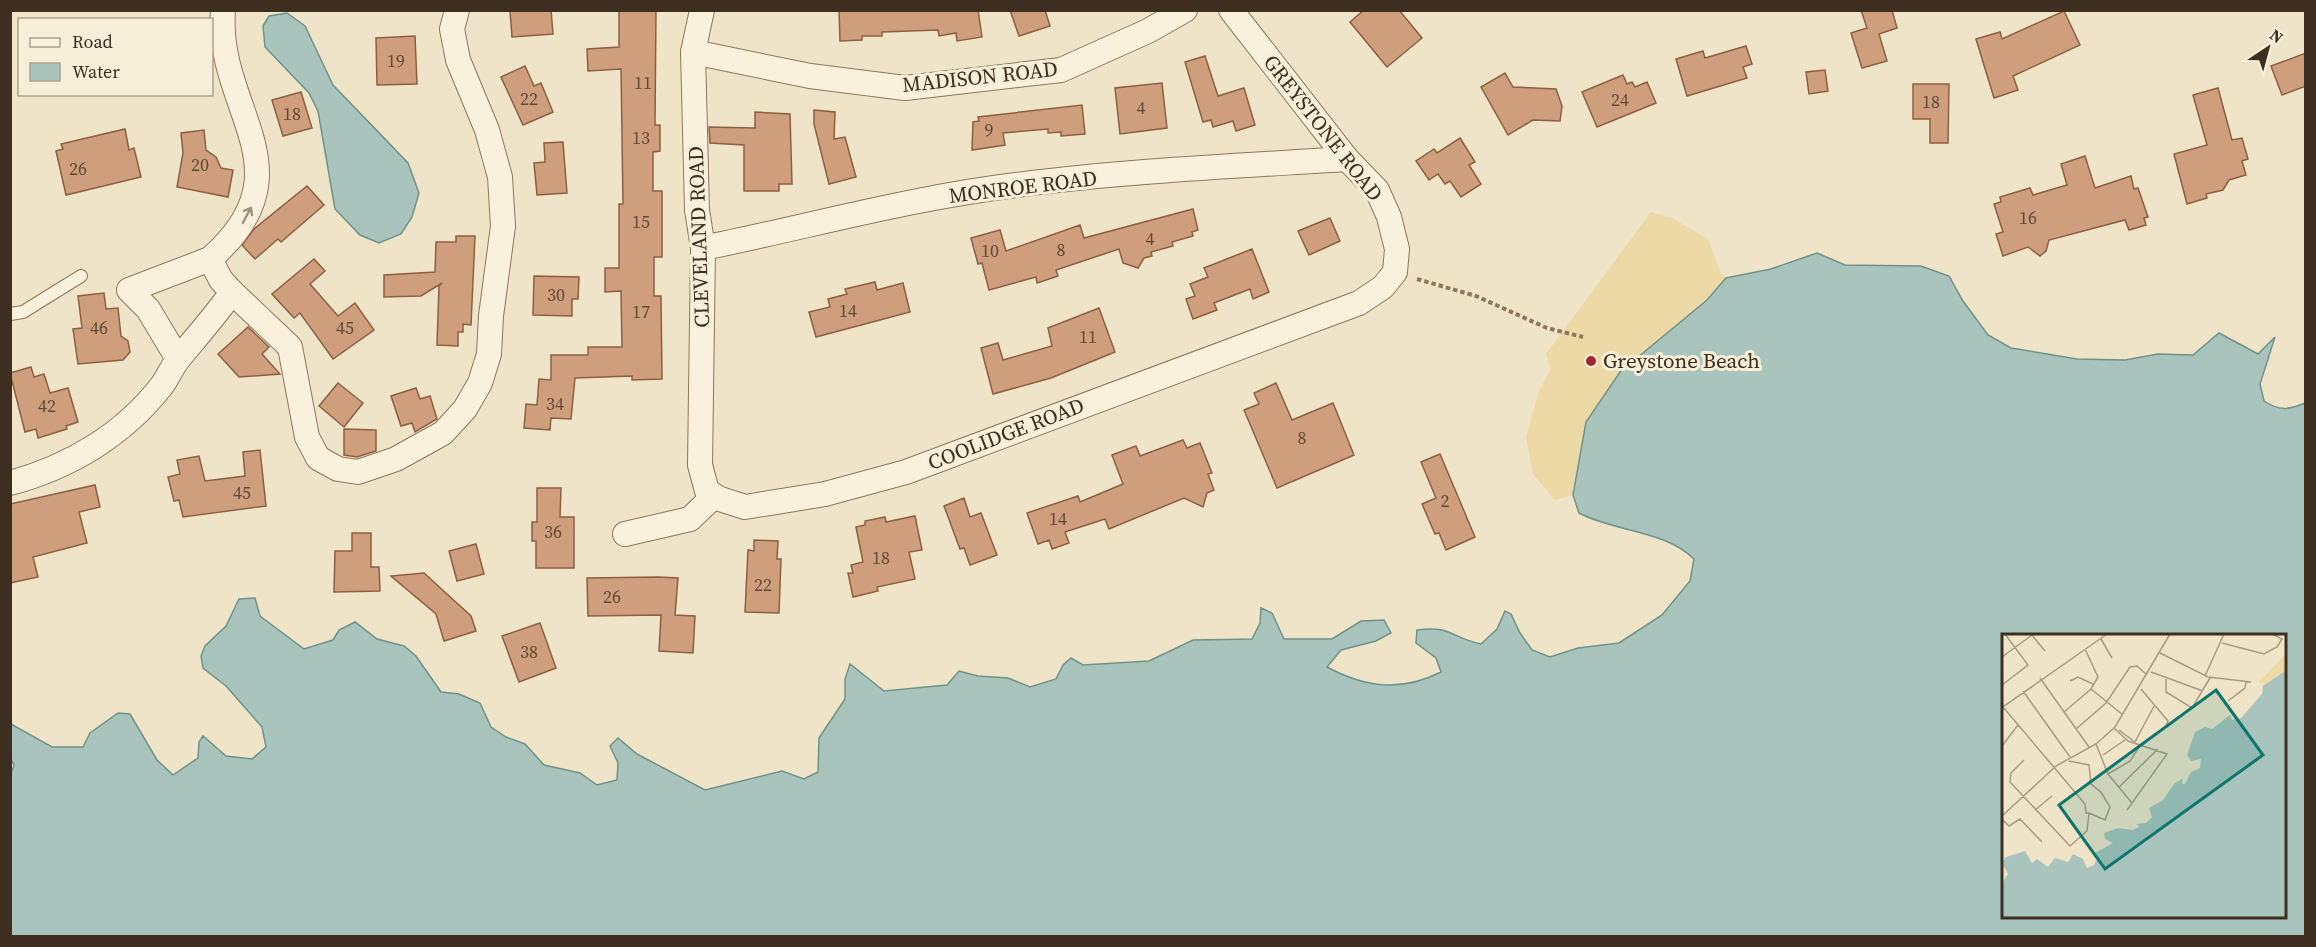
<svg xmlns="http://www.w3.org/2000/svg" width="2316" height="947" font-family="'Source Serif 4',serif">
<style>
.sand{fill:#ecd9a5}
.water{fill:#a9c4bc;stroke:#6f938a;stroke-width:1.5;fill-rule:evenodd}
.building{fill:#cf9f7d;stroke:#8d5f41;stroke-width:1.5}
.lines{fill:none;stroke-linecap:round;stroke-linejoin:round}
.lane-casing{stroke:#8d765c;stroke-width:14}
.street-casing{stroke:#8d765c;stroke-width:26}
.path{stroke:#8d765c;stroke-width:4;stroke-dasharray:4.5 3;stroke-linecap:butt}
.lane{stroke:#faf1dc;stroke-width:12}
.street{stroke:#faf1dc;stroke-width:24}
.oneway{stroke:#9c907e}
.poi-dot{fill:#9e2a2b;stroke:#f7eed8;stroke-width:2}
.labels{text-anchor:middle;stroke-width:6;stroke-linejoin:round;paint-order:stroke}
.number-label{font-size:18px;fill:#624a37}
.street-label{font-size:21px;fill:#3d2e20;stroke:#f7eed8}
.poi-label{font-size:21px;fill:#3d2e20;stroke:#f7eed8;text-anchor:start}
.inset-road{fill:none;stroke:#a89b85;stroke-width:1.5}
.view{fill:#0f766e;fill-opacity:0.15;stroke:#0f766e;stroke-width:3}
.inset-edge{fill:none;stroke:#3d2e20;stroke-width:3}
</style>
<rect width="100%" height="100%" fill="#f0e4c8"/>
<!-- sand -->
<polygon class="sand" points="1651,212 1672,218 1708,239 1721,274 1726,278 1707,300 1620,372 1586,422 1573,495 1555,500 1533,474 1526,437 1539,391 1551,369 1546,354"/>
<!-- water -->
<g class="water">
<polygon points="287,13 305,26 333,85 408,163 419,193 412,217 401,234 379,243 360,235 335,209 318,111 309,93 265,47 263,26 269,16"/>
<path d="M1817,253L1845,265L1921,266L1949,276L1963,301L1988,335L2011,348L2077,359L2125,360L2158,354L2193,355L2219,333L2258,354L2275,337L2260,384L2264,401C2279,411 2289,410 2305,403V936H11L10,777L14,765L11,759V724L52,747H83L90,733L118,713L130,714L157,760L173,775L198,758L199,742L203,736L226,756L252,759L266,747L262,727L226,686L203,668L201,656L205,646L226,626L239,599L255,598L260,616L304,649L333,640L339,630L355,622L377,639L404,646L416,656L441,692L459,694L480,703L491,727L506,737L525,744L544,765L580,773L597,785L617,780L618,763L610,746L618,738L637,754L705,790L782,771L804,779L818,772L819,738L845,699V679L850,664L884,691L947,685L959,671L978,676L1008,678L1030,687L1056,679L1063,665L1071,658L1083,665L1149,661L1193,640L1252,639L1260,623L1261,608L1272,613L1284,639H1332L1361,621L1384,620L1391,633L1376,641L1341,650L1327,667C1366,688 1401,692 1441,672L1436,658L1416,643L1417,630C1450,625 1452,638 1481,644L1497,629L1505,611L1511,614L1520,633L1532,650L1550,657L1578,648L1619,643L1662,615L1690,581L1694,559C1665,530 1615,532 1579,513L1573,495L1586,422L1620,372L1707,300L1726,278L1771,269ZM2004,635H2284V916H2004Z"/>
</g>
<!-- building -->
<g class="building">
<polygon points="519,10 551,10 553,34 512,37 510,11"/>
<polygon points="619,10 656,10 655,125 660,125 660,151 653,152 653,191 662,191 662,257 654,257 654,296 661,296 662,379 632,380 632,376 575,378 571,419 551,418 550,430 524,428 526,404 537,405 539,379 551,380 551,355 588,355 588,347 622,347 621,291 605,292 605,268 619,268 619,204 623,204 621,69 588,71 587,49 619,47"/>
<polygon points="839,10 978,10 982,37 957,41 956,33 939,36 938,30 882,32 882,36 862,36 862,40 840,41"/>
<polygon points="1010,10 1045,10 1050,26 1019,36"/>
<polygon points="1364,10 1399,10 1422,38 1387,67 1350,22"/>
<polygon points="1861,10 1892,10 1897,28 1879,34 1887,61 1862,68 1851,33 1867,28"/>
<polygon points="2064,11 2080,45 2013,76 2018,90 1994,98 1976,39 2000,32 2002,39"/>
<polygon points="415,36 417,84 377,85 376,38"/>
<polygon points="1746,46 1752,64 1743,67 1747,78 1687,96 1676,59 1703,51 1705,58"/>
<polygon points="2306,53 2306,86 2282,95 2271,66"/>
<polygon points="1205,56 1218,96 1244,88 1255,125 1236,131 1233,121 1213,127 1211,120 1203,122 1185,62"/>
<polygon points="525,66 534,86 541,83 553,112 523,125 501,77"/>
<polygon points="1825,70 1828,91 1809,94 1806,72"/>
<polygon points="1505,73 1513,87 1556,89 1562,106 1560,121 1533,120 1508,135 1481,87"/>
<polygon points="1623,75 1627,84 1632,82 1635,87 1647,82 1656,103 1597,127 1582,92"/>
<polygon points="1162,83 1167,128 1120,134 1115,88"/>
<polygon points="1913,84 1949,84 1948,143 1930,143 1930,119 1913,119"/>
<polygon points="2218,88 2232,140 2242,138 2248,159 2242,161 2246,175 2229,180 2223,190 2206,194 2207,198 2187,204 2174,154 2207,145 2193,95"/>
<polygon points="301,92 312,128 283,136 272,100"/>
<polygon points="1082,105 1085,134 1061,136 1061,132 1048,133 1048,129 1003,133 1005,145 972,150 973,122 979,121 978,117"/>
<polygon points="814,110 835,112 834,139 845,137 856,177 829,184 814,124"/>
<polygon points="755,112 790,114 792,184 779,184 779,191 744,191 744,145 710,143 709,127 755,128"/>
<polygon points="125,129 129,150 134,148 141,177 66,195 56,151 63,149 61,144"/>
<polygon points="204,130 206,150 216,157 221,168 233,170 228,197 177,187 183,153 181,133"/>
<polygon points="1460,138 1475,162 1469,165 1481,184 1461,197 1450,181 1445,184 1438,174 1429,180 1416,161 1434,149 1437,153"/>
<polygon points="563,142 567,193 537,195 534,163 545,162 544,143"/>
<polygon points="2085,156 2095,188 2131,176 2134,189 2138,188 2148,217 2144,218 2146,225 2129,230 2125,220 2049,240 2046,251 2040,256 2028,247 2003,256 1996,234 2003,232 1994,204 2001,202 2000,197 2030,188 2033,195 2067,185 2061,164"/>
<polygon points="307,186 324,205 281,242 278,239 255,259 242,245 254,229"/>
<polygon points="1193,209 1198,230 1192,232 1193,236 1172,242 1173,246 1151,252 1152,256 1144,258 1138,268 1123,263 1119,249 1056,270 1058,276 1037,283 1036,277 989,290 982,263 978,264 971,238 1000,230 1006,251 1080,225 1084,238"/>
<polygon points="1330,218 1340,241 1309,255 1298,231"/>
<polygon points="456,236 475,236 471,325 463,324 463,332 458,332 458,346 437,345 439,286 442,283 421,296 384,297 384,275 435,272 436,242 456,242"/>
<polygon points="1252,249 1269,292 1253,299 1250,289 1214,303 1217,310 1193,319 1186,299 1195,296 1190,284 1208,277 1204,268"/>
<polygon points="314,259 325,271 310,284 338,316 355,303 374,330 333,359 300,313 294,318 272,294"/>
<polygon points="534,276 579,277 578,299 572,299 572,316 533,315"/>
<polygon points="875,282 877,290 903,283 910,312 816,337 809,312 830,307 828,299 847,294 845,289"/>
<polygon points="104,293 106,309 118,308 121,336 128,341 130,352 123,360 78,364 73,329 82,328 78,296"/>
<polygon points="1099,308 1115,352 1051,378 993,394 981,348 998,343 1003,360 1052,346 1048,328"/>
<polygon points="248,327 269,347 262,354 280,374 239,377 218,354"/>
<polygon points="31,367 34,377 44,374 50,393 68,388 78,422 66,426 67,429 38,438 36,429 25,432 10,373"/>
<polygon points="338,383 363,403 344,427 319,406"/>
<polygon points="1276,383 1292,420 1333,403 1354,455 1277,488 1244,410 1259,404 1254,393"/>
<polygon points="416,388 420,399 430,396 437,419 415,432 412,423 401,426 391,396"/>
<polygon points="344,429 376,430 376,451 357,457 344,455"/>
<polygon points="1183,440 1187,448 1200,443 1212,473 1208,474 1214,490 1207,493 1203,507 1184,498 1109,529 1105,519 1065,532 1069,543 1052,549 1049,540 1038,544 1027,513 1078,496 1080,502 1123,484 1112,455 1136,446 1140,456"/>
<polygon points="260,450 266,506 183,517 179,500 174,501 168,477 180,474 177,460 199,456 205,481 245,476 243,452"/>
<polygon points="1440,454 1475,537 1446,550 1439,533 1435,534 1422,504 1436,498 1421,462"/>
<polygon points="95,485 100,507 79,512 87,543 33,557 38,577 10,583 10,504"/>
<polygon points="537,488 561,488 560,517 574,517 574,568 536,568 536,541 532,541 532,522 537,522"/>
<polygon points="964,498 970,517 981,513 997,555 970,565 964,548 960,549 944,506"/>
<polygon points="915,516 922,550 909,552 915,579 877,587 878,591 853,597 848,573 853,573 851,565 863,562 856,527 865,525 865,521 885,517 886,522"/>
<polygon points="352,533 371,533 371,567 379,567 380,591 334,592 335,551 352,551"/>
<polygon points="754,540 778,541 777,559 781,559 779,613 745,612 748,550 754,551"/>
<polygon points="476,544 484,574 457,581 449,551"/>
<polygon points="424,573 471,616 476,631 444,641 436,614 391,576"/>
<polygon points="658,577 678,578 675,615 695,616 693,653 659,651 661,615 588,616 587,578"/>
<polygon points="540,623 556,668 519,682 502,636"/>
</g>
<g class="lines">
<!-- lane casing -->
<g class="lane-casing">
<polyline id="lane" points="10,314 23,312 81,276"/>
</g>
<!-- street casing -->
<g class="street-casing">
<g id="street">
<polyline points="702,10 693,52 697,210 703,248 700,465 707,491 720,499 745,507 825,494 906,472 1359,303 1383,287 1395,272 1397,249 1389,217 1377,190 1347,159 1231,10"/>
<polyline points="693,52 810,76 905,88 1061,70 1148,31 1185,10"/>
<path d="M703,248C807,227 910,198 1016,185C1125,171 1236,166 1347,159"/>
<path d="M210,259C312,170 215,110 223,10"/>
<polyline points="232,292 290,347 307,437 318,458 338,469 358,472 396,459 443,433 465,409 480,383 489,354 491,316 503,226 500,177 487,130 458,60 452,29 457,10"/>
<path d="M10,483C70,467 125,434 163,384C169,375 173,365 180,357C198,335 216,315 232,292L221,280L210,259L129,290L148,309L178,359"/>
<polyline points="625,534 690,519 714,496"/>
</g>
</g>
<!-- path -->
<polyline class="path" points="1417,279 1476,296 1547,328 1583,337"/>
<!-- lane -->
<use href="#lane" class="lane"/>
<!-- street -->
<use href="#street" class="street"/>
</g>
<!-- one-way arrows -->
<defs><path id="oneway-shaft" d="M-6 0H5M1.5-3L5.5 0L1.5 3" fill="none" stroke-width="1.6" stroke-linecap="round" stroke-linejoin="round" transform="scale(1.5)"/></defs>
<use class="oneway" href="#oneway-shaft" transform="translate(247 215) rotate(-62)"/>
<!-- markers -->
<circle class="poi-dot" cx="1591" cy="361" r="6"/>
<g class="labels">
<!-- number labels -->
<g class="number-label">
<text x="396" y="67">19</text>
<text x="643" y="89">11</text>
<text x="529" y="105">22</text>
<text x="1620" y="106">24</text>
<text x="1931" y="108">18</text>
<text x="1141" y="114">4</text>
<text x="292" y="120">18</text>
<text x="989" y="136">9</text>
<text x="641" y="144">13</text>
<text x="200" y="171">20</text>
<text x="78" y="175">26</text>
<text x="2028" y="224">16</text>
<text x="641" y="228">15</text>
<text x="1150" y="245">4</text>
<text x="1061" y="256">8</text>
<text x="990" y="257">10</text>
<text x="556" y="301">30</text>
<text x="848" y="317">14</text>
<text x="641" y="318">17</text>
<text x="99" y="334">46</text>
<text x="345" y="334">45</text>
<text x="1088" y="343">11</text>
<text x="555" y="410">34</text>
<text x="47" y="412">42</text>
<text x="1302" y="444">8</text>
<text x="242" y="499">45</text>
<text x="1445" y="507">2</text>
<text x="1058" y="525">14</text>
<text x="553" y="538">36</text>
<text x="881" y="564">18</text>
<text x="763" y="591">22</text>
<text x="612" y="603">26</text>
<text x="529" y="658">38</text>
</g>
<!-- street labels -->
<g class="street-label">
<text transform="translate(980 77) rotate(-6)" y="7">MADISON ROAD</text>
<text transform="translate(1323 128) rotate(52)" y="7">GREYSTONE ROAD</text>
<text transform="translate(1023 187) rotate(-7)" y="7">MONROE ROAD</text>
<text transform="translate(699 237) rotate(-92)" y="7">CLEVELAND ROAD</text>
<text transform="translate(1006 434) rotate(-21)" y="7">COOLIDGE ROAD</text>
</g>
<!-- poi labels -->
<g class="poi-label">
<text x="1603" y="368">Greystone Beach</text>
</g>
</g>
<!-- overview -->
<g transform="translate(2002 634)">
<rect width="284" height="284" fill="#f0e4c8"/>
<path d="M283,21V37L261,52L262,49L257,48Z" fill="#ecd9a5"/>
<path d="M283,37V283H0V249L6,240L0,229L4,223L23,217L30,229L35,225L46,233L53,224L66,228L71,220L81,225L85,234L92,231L96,223L91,220L111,209L103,205L102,199L116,194L131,196L137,193L135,190L144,189L150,183L147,174L161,166L172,150L181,144L180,150H183L189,138L198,134L199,125L189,127L185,121L193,98L203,93L210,95L228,81L230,86L239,84L260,60L261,52Z" fill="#a9c4bc"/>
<path class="inset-road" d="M29,0L43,17M99,5L110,24M220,9L262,20L275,13L280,5L270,0M158,19L206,43L249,48M0,23L30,1M149,38L201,57M203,42L222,0M38,44L87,113M164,45V58L190,74L208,44M68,47L76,43L91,50M0,51L26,31L3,0M89,55L121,81M139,55L166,87L163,94M21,57L68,123M226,67L243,54L244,48M62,78L89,55L96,43L83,15M112,94L126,107L165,120L125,176M74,95L104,69L128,33L135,32L145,41M117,96L133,108M133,108L152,72M94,110L106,140L130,169M0,112L16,91M101,121L123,106M22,126L9,139L8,148L68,212L85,197L87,179H83M67,127L87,131L89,150L99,158L108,173L103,186L87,179M106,140L128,127L139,110M117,153L156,115M33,176L50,162M84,178L83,170L1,73L105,0M0,182L54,132L94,110L113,93L168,0M0,185L7,192L18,185L40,208"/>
<path class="view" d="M214,56L261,121L103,235L57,171Z"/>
<rect width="284" height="284" class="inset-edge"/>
</g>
<!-- border -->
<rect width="2316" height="947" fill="none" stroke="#3d2e20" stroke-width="24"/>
<!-- legend -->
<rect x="18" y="18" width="195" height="78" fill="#f7eed8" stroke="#ada18e" stroke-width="1.5"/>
<rect x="30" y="38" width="30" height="9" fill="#faf1dc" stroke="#ada18e" stroke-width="1.5"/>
<text x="72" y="48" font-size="18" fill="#3d2e20">Road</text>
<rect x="30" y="63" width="30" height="18" fill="#a9c4bc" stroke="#ada18e" stroke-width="1.5"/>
<text x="72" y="78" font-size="18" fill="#3d2e20">Water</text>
<!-- north arrow -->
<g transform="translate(2268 48) rotate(36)" stroke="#f7eed8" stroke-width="4.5" paint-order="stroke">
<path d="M0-4.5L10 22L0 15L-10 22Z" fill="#3d2e20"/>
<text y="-9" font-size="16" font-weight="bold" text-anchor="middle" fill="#3d2e20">N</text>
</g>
</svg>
